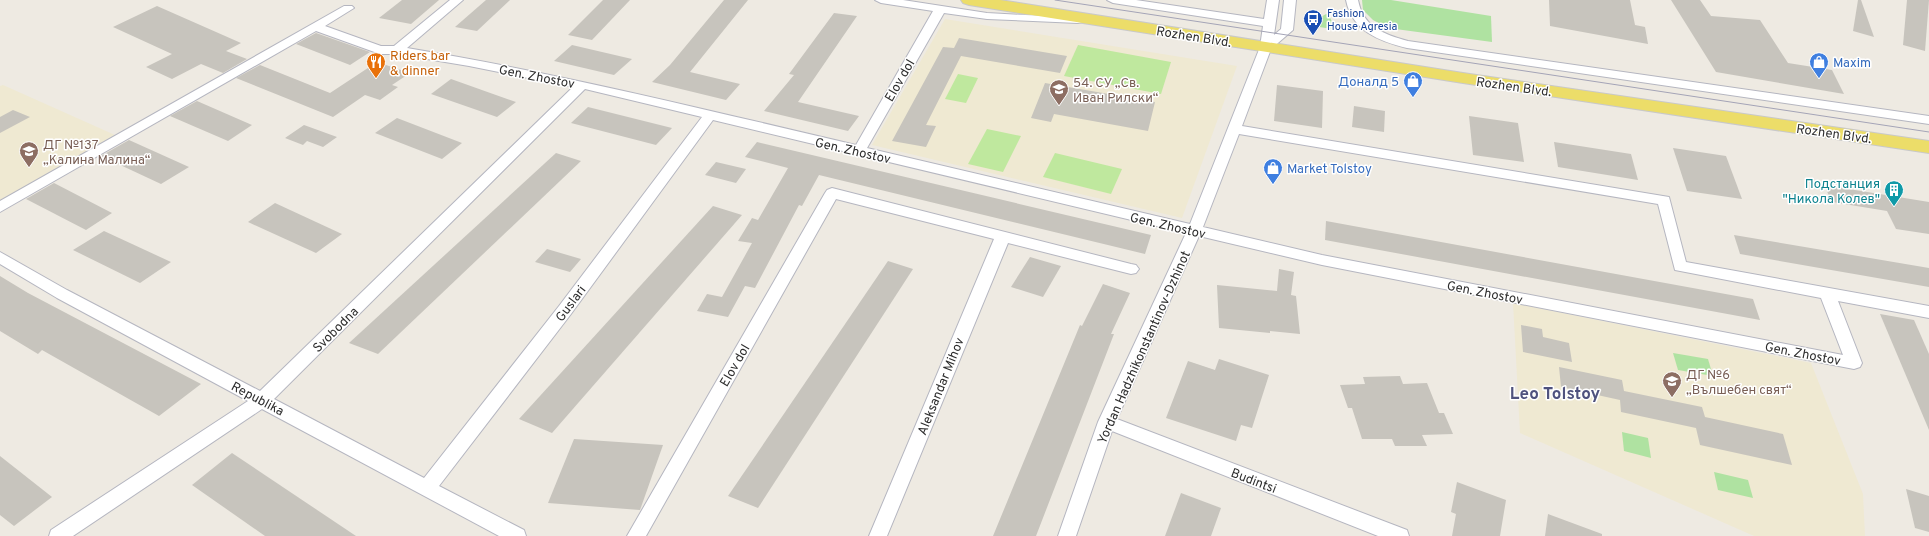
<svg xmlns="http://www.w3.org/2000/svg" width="1929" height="536" font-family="Overpass,sans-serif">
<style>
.education{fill:#efe9d2}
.green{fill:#afe2a1}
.pitch{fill:#bfe89e}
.building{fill:#c7c4bd}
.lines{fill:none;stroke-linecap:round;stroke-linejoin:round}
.street-casing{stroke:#b5b6c0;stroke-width:2}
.primary-casing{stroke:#c9c9c9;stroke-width:2}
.street{fill:#fff;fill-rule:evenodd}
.primary{fill:#ecdd69;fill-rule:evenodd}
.tram{stroke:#a4a4b7;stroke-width:1}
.labels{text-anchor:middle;stroke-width:3;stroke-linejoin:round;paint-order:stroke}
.far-transit-label{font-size:11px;fill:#164399;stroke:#fff;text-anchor:start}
.street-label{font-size:13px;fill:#2e2e2e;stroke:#fff}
.food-label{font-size:13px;fill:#c56008;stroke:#fff;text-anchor:start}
.shop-label{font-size:13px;fill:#366cbe;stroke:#fff;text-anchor:start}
.education-label{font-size:13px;fill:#785e54;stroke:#fff;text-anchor:start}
.culture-label{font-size:13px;fill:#0d838f;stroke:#fff;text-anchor:end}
.district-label{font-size:17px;font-weight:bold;fill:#4f527e;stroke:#fff}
</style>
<rect width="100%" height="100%" fill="#eeeae2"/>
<!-- education -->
<g class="education">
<polygon points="945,19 1237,66 1182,218 872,145"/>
<polygon points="3,85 115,135 0,201 0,86"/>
<polygon points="1513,303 1811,363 1863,494 1865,536 1754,536 1520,433"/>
</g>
<!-- green -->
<g class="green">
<polygon points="1362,0 1391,0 1491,16 1492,42 1388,28 1373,20 1363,10"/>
<polygon points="1328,13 1332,22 1339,30 1306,25"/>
<polygon points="1673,353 1708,359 1713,376 1678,370"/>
<polygon points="1622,432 1648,438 1651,458 1624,451"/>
<polygon points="1714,472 1748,480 1753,498 1718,490"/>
</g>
<!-- pitch -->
<g class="pitch">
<polygon points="1078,45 1171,62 1161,94 1064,76"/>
<polygon points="958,74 978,78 966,103 945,99"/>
<polygon points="987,129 1021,136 1003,172 968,164"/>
<polygon points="1055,153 1122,169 1111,194 1043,177"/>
</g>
<!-- building -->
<g class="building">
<polygon points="402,0 439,0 411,24 379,18"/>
<polygon points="486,0 510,0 477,31 455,27"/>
<polygon points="603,0 630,0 592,40 568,35"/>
<polygon points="724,0 748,0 690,72 740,84 726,100 652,82 670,65"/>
<polygon points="1549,0 1630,0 1635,25 1645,27 1648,44 1550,26"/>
<polygon points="1671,0 1700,0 1711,16 1760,20 1788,63 1832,70 1844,94 1716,72"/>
<polygon points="1858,0 1861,0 1874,37 1853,31"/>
<polygon points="1907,0 1929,0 1925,51 1903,45"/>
<polygon points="157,6 241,43 226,51 247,59 223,73 201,64 172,79 146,67 172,54 113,27"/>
<polygon points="834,13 857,16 798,102 859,116 848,131 764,111 794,75 789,74"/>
<polygon points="316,33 370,52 350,65 296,44"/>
<polygon points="959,38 1067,56 1060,73 961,56 926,125 936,126 926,147 892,141 943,47 954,48"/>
<polygon points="572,45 632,59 614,75 554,61"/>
<polygon points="377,62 410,73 392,85 398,87 380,100 365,95 333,117 236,78 260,65 330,93"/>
<polygon points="451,79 516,102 497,117 431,94"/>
<polygon points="1045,83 1155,102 1148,131 1054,114 1051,122 1031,118"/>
<polygon points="1277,85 1323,91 1322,128 1274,121"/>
<polygon points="197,101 252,125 228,141 170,116"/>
<polygon points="1354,106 1385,111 1384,132 1352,127"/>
<polygon points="588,107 672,128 656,145 571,123"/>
<polygon points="13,110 30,117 0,133 0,117"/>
<polygon points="1469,116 1518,123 1524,162 1473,155"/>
<polygon points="397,118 462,143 442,159 375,133"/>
<polygon points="304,125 337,137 323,147 307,141 303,145 285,138"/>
<polygon points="129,140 189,167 161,184 101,156"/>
<polygon points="757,142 1151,235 1145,254 819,175 802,206 799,205 755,288 745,286 728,317 697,311 707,294 722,297 752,243 738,241 752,218 758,220 788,168 745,157"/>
<polygon points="1554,142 1631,154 1638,180 1558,167"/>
<polygon points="1673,148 1726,156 1742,199 1687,191"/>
<polygon points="556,153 581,161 378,354 349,343"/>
<polygon points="716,162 746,169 736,183 705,175"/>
<polygon points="54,183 112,213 86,230 26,199"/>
<polygon points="1824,185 1929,202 1929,234 1896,229 1887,211 1832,202"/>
<polygon points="275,203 342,234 316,253 248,222"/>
<polygon points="713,206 742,215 552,433 519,419"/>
<polygon points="1326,221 1753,299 1760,320 1325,240"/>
<polygon points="104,231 171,262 140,283 73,250"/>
<polygon points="1734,235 1929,268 1929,287 1740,254"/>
<polygon points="547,249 581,259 570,272 535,262"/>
<polygon points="1030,257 1061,266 1043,297 1011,287"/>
<polygon points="888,261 913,269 758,508 728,496"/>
<polygon points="1279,269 1294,272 1291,295 1296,296 1300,334 1270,331 1270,333 1219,328 1217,285 1277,291"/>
<polygon points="0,276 28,293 201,384 159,416 42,350 38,354 0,331"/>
<polygon points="1103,284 1130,293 1111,334 1114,334 1036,536 993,536 1080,325 1082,326"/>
<polygon points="1880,314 1914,320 1929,354 1929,430"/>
<polygon points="1521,325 1542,329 1543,337 1569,343 1572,362 1523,352"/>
<polygon points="1219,359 1269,375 1252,428 1241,425 1236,441 1166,418 1188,361 1215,370"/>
<polygon points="1559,367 1622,380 1624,391 1702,407 1705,417 1783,434 1792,465 1700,445 1696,428 1621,412 1620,400 1561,387"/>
<polygon points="1400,376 1403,384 1427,383 1439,413 1444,413 1453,434 1422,435 1427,446 1395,446 1392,439 1362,439 1352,408 1348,408 1340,385 1365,384 1363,377"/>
<polygon points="574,439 663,445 640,510 548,503"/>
<polygon points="232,453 356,536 265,536 192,485"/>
<polygon points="0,456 52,497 14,526 0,515"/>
<polygon points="1457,482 1506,500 1500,536 1452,536 1456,514 1451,512"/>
<polygon points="1906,489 1929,496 1929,532 1915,528"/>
<polygon points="1181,493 1221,508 1211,536 1165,536"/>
<polygon points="1548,514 1602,534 1602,536 1545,536"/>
</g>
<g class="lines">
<!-- street casing -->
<g class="street-casing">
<g id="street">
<path d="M450,0H463L407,48C558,73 706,110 856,145L933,11L881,3L875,0H903L987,13L1082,18L1084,20L1082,22L1078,23L987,19L944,13L867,148L1190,224L1260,47L1263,26L1113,3L1107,0H1136L1264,19L1267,0H1279L1274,35L1281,29L1284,0H1296L1293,30L1271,49L1242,126L1669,197L1686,262L1929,306V318L1838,301L1862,363L1860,367L1854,369L1322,265L1199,236L1117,419L1407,530L1409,536H1378L1112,431L1076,536H1058L1098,422L1186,233L713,120L571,314L439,486L524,530L526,536H499L262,409L73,536H49L51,530L248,401L57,298L0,264V252L67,290L260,391L573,87L469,66L397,54H380L316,31L0,212V201L344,6H352L354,8L325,26L381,46H394ZM585,89L702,117L559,306L424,478L274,399ZM1239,134L1658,204L1675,270L1821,298L1843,355L1322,255L1203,227Z"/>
<path d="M1346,0H1358C1363,27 1383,34 1408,41L1929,116V124L1407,48C1379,41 1352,31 1346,0Z"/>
<polygon points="832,188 1131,264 1136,265 1139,269 1136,273 1131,274 1008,243 887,536 869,536 994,239 836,199 646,536 627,536 825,193 827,190"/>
</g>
</g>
<!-- primary casing -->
<g class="primary-casing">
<polygon id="primary" points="961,0 1000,0 1463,73 1929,141 1929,153 1463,83 969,5 963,3"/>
</g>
<!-- street -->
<use href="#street" class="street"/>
<!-- primary -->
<use href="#primary" class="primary"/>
<!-- tram -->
<polyline class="tram" points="1055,0 1929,132"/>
</g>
<!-- icons -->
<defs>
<g id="bus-pin" transform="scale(1)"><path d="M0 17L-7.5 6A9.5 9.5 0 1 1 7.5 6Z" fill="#1a4fb4" stroke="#fff"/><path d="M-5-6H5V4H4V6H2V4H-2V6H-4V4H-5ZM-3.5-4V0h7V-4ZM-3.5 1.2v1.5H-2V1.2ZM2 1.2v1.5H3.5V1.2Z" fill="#fff"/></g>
<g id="restaurant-pin" transform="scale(1)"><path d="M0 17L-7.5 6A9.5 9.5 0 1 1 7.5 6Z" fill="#e8710a" stroke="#fff"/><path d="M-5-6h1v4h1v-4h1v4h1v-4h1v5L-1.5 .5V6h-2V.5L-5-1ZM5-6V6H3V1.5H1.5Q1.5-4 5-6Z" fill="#fff"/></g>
<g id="shop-pin" transform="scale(1)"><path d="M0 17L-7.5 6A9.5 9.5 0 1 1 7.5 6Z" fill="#3f7fe0" stroke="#fff"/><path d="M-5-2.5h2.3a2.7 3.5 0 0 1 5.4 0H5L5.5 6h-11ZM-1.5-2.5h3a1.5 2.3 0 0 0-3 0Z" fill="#fff"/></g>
<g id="school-pin" transform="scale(1)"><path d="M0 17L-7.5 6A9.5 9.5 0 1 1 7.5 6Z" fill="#8d6e63" stroke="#fff"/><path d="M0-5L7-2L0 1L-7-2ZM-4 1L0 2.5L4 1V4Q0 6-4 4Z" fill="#fff"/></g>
<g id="building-pin" transform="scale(1)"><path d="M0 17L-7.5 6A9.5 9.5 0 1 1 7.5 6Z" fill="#0f9aa8" stroke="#fff"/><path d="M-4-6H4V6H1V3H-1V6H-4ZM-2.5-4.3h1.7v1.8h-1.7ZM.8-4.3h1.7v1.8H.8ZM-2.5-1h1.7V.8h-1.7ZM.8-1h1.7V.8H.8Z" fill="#fff"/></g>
</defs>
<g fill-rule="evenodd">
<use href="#bus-pin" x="1313" y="19"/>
<use href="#restaurant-pin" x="376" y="62"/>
<use href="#shop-pin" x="1819" y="62"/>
<use href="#shop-pin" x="1413" y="81"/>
<use href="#school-pin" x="1059" y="89"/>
<use href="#school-pin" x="29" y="151"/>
<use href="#shop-pin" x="1273" y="168"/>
<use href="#building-pin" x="1894" y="190"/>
<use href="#school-pin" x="1672" y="381"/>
</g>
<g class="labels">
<!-- far-transit labels -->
<g class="far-transit-label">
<text x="1327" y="17">Fashion<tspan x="1327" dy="13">House Agresia</tspan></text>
</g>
<!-- street labels -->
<g class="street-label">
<text transform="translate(1194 36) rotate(9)" y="5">Rozhen Blvd.</text>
<text transform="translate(537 76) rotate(11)" y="5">Gen. Zhostov</text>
<text transform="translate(899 80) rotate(-60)" y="5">Elov dol</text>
<text transform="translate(1514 86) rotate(8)" y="5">Rozhen Blvd.</text>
<text transform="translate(1834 133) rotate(8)" y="5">Rozhen Blvd.</text>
<text transform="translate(853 150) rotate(13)" y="5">Gen. Zhostov</text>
<text transform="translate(1168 225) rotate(13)" y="5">Gen. Zhostov</text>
<text transform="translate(1485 292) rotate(11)" y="5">Gen. Zhostov</text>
<text transform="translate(570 303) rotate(-53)" y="5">Guslari</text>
<text transform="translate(335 329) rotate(-45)" y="5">Svobodna</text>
<text transform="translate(1143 347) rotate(-66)" y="5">Yordan Hadzhikonstantinov-Dzhinot</text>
<text transform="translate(1803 353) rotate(11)" y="5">Gen. Zhostov</text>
<text transform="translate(734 365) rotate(-60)" y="5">Elov dol</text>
<text transform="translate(940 386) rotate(-68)" y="5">Aleksandar Mihov</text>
<text transform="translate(258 398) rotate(28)" y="5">Republika</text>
<text transform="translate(1254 480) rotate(21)" y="5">Budintsi</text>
</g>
<!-- food labels -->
<g class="food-label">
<text x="390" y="60">Riders bar<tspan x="390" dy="15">&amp; dinner</tspan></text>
</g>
<!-- shop labels -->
<g class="shop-label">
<text x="1833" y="67">Maxim</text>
<text x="1399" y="86" text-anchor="end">Доналд 5</text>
<text x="1287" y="173">Market Tolstoy</text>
</g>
<!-- education labels -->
<g class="education-label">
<text x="1073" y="87">54. СУ „Св.<tspan x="1073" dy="15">Иван Рилски“</tspan></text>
<text x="43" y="149">ДГ №137<tspan x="43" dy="15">„Калина Малина“</tspan></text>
<text x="1686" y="379">ДГ №6<tspan x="1686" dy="15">„Вълшебен свят“</tspan></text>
</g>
<!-- culture labels -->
<g class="culture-label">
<text x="1880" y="188">Подстанция<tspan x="1880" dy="15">"Никола Колев"</tspan></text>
</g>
<!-- district labels -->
<g class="district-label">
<text x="1555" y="399">Leo Tolstoy</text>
</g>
</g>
</svg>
